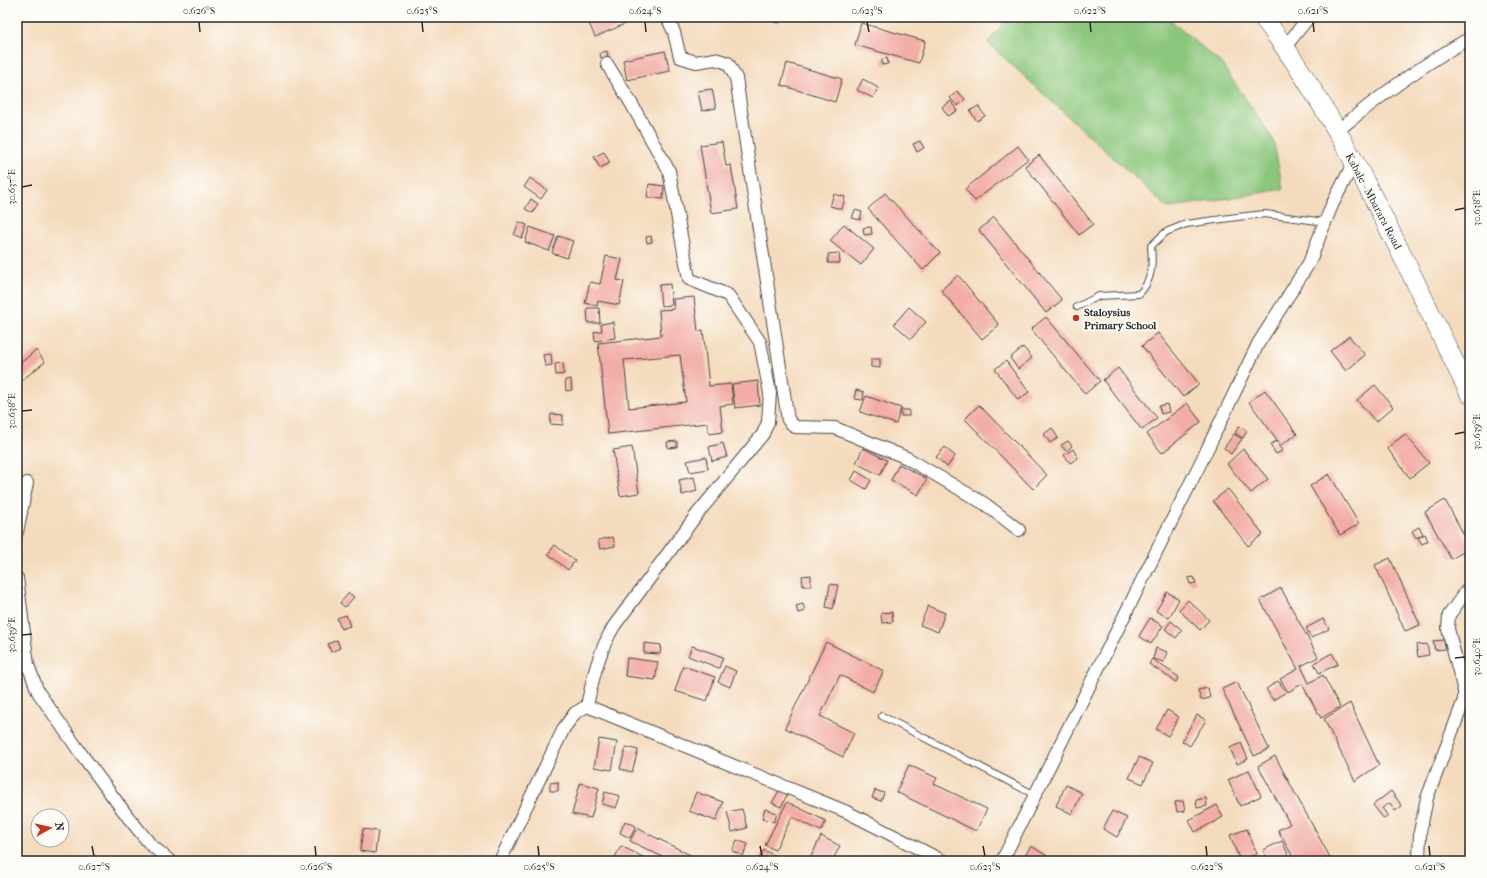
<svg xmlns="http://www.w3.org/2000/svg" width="1487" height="878" font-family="'IM FELL French Canon',serif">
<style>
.green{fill:#8bc67b;stroke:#5b7853}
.building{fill:#f2ada6;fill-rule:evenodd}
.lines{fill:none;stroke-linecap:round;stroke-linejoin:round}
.lane-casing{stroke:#494541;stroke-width:8}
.street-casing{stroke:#494541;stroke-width:14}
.primary-casing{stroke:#494541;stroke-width:20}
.lane{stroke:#fff;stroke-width:6}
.street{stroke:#fff;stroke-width:12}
.primary{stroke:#fff;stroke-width:19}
.ticks{fill:none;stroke:#2b2b2b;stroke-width:1.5}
.poi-dot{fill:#c8321e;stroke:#fdfcf7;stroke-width:1.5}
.labels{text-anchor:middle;stroke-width:4;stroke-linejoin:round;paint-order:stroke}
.street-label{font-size:11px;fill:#2b2b2b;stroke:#fdfcf7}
.poi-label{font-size:11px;font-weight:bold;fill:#2b2b2b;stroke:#fdfcf7;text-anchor:start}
.neatline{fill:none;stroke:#2b2b2b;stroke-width:1.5}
.ticks-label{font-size:10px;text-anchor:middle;fill:#2b2b2b}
</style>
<rect width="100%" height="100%" fill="#fdfcf7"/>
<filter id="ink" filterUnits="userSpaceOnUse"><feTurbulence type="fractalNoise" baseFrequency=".025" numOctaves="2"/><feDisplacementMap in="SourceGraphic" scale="8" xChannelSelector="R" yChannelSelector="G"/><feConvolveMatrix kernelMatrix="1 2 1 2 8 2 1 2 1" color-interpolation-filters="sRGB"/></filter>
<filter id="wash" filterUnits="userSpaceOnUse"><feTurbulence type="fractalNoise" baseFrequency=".012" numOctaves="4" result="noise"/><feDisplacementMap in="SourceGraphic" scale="16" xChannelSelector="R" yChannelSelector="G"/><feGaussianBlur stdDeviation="0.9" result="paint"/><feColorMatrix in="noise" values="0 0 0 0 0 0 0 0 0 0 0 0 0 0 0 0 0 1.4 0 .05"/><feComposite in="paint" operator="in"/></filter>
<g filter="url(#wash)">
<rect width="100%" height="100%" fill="#f4dbbe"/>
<!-- green -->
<polygon class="green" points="1008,17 1166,17 1221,63 1273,139 1283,189 1168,208 988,43"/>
<g id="blocks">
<!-- building -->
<g class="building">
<polygon points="590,17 624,17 627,23 595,37 587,18"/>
<polygon points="760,17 780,17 779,23"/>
<polygon points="861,23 925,41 919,63 855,45"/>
<polygon points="607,51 608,57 601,58 600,53"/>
<polygon points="665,51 670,71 627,80 623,60"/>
<polygon points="887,58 888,64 882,65 882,59"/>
<polygon points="787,63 842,79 835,102 781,85"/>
<polygon points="863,79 878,88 873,98 857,90"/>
<polygon points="712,89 716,108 702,111 698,91"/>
<polygon points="957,91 965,99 958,106 950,98"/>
<polygon points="951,101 957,111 948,116 942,107"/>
<polygon points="978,106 985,116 977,121 970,111"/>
<polygon points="920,141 924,148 917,152 913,144"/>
<polygon points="722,142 726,166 731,165 738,209 711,213 700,145"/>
<polygon points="1018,146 1028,159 975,201 965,189"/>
<polygon points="604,152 610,163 600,168 594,157"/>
<polygon points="1039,155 1093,224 1079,235 1025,166"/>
<polygon points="530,178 547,190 541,199 524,187"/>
<polygon points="649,184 664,186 663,199 647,197"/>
<polygon points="885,193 940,253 923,270 868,209"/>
<polygon points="834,194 845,197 842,209 830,206"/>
<polygon points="531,199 538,204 533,213 525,209"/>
<polygon points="855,210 862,212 860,220 852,218"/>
<polygon points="994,217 1062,300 1046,313 979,230"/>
<polygon points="519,222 527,225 522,238 514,235"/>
<polygon points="844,224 874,249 861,265 830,241"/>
<polygon points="530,227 555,236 549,251 525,242"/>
<polygon points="871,227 872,234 864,235 863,228"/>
<polygon points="558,236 573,241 567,258 552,253"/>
<polygon points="651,236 652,242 647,243 646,237"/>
<polygon points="839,253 840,263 828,263 828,254"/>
<polygon points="606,256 622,259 617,280 624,281 619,305 598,301 597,306 585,303 590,282 600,284"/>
<polygon points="958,275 999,325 982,339 941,290"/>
<polygon points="670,284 672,305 661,306 659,285"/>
<path d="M694,297L698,331L703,330L709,386L731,384L733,404L720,406L723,432L709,434L708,423L608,434L598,343L661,336L659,310L674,309L673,299ZM680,355L686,402L629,408L624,360Z"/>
<polygon points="909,307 926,322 911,339 894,324"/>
<polygon points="587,308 599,308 600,323 588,323"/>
<polygon points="1046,317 1100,381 1085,394 1031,329"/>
<polygon points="613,322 615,338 595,341 594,332 602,331 601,324"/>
<polygon points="1158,333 1199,384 1183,397 1142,346"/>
<polygon points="1349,336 1365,355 1346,371 1330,351"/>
<polygon points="1023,347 1032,358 1018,369 1010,358"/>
<polygon points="36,350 45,362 17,384 17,366"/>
<polygon points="551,354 552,365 545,366 543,355"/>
<polygon points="871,359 880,359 880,368 871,367"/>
<polygon points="1006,361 1029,392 1018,400 995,369"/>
<polygon points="563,363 564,374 556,375 555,364"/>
<polygon points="1118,368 1157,418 1142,430 1103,380"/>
<polygon points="571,379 572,390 566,391 565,380"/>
<polygon points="758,381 760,405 735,408 732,384"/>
<polygon points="1375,385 1393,407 1376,422 1357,400"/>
<polygon points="856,390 864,392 863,400 854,399"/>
<polygon points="1265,390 1297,434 1281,445 1249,402"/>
<polygon points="866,396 901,408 896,424 860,412"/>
<polygon points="1187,403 1201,422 1162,453 1147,434"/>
<polygon points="1167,404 1169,412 1161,414 1159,406"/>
<polygon points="979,405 1047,475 1033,489 965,419"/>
<rect x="901" y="410" width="8" height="6"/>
<polygon points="551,414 563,415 563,425 550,424"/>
<polygon points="1239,426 1247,431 1243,438 1235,433"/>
<polygon points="1052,428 1058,438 1050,443 1044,434"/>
<polygon points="1234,434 1242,439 1231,454 1224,448"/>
<polygon points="1405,434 1429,463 1410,478 1387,448"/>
<polygon points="677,441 677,447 668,448 667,442"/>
<polygon points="1068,441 1072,446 1066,451 1061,445"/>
<polygon points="1276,441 1282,451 1276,454 1270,445"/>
<polygon points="723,443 727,457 712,461 709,447"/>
<polygon points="632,447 639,493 620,496 613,450"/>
<polygon points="945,447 955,456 947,467 936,457"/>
<polygon points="863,448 887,460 880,475 856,463"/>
<polygon points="1073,449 1078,458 1070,463 1064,455"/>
<polygon points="1243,449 1268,479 1251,493 1227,464"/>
<polygon points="706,457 708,469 690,472 687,461"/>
<polygon points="899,464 927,479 918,495 891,480"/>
<polygon points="856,471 871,480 866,489 851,480"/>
<polygon points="1329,474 1359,524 1340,535 1310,486"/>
<polygon points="694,477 697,491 682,495 679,480"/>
<polygon points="1228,489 1263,534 1248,546 1213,501"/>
<polygon points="1445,500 1470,546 1470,548 1451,559 1425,512"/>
<polygon points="1419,527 1423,534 1416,538 1412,531"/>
<polygon points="1425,534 1428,541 1422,544 1418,538"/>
<polygon points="613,537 615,546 600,549 598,540"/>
<polygon points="555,545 575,561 568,570 548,554"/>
<polygon points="1390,558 1420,625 1405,631 1375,565"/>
<polygon points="811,575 811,586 803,586 802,576"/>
<polygon points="1194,577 1196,583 1190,584 1188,578"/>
<polygon points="830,584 838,585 833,609 826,607"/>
<polygon points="1281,588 1318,657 1301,666 1309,683 1323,675 1340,707 1321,718 1302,684 1288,692 1280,679 1298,669 1260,600"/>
<polygon points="1167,592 1179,599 1169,618 1156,611"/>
<polygon points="349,593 354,597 345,607 340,603"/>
<polygon points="1188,600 1209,620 1200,630 1179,610"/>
<polygon points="803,604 805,611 798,613 796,606"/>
<polygon points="928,606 945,613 938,632 920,625"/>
<polygon points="892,612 893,622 882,623 881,613"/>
<polygon points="346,615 350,626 341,629 337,618"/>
<polygon points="1150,618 1163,626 1151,644 1139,636"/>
<polygon points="1323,619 1329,629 1311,638 1306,628"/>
<polygon points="1171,621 1182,630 1176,638 1165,629"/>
<polygon points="337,640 340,648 331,652 328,644"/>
<polygon points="1444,640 1445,649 1435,650 1433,641"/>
<polygon points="826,642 884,671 873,692 840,675 820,716 854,733 843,757 785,728"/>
<polygon points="644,643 661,645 660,654 644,653"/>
<polygon points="1427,644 1429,655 1418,657 1416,645"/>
<polygon points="692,646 723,657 719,668 688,656"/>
<polygon points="1156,648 1167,652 1164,662 1153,659"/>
<polygon points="1332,653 1338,664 1319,673 1314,663"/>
<polygon points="627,658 658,662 655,680 625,676"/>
<polygon points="1152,659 1179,677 1176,682 1149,664"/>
<polygon points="683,666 715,677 707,701 675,691"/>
<polygon points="725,666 736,671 730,687 718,682"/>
<polygon points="1278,681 1286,692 1273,700 1266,689"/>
<polygon points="1237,682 1269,749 1254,756 1222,689"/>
<polygon points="1208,688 1210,698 1201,700 1198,690"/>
<polygon points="1350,703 1379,765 1355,781 1324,719"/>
<polygon points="1167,710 1179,717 1168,736 1156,729"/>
<polygon points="1197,715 1206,720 1190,746 1182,741"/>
<polygon points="599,739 617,742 612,770 594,767"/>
<polygon points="1241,743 1248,759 1237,764 1230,748"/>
<polygon points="626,747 638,750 632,772 620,769"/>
<polygon points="1275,756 1303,808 1332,861 1295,861 1278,830 1290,824 1258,766"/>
<polygon points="1139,757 1153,763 1143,784 1129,778"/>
<polygon points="909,765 937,778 934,784 987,809 976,831 896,792"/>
<polygon points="1249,770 1261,796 1240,806 1228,780"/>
<polygon points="558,782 558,791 550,791 550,783"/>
<polygon points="580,783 599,788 591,818 572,814"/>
<polygon points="1066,785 1082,793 1072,814 1056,806"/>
<polygon points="780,789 788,793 781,807 772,803"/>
<polygon points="875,790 884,793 881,801 872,798"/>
<polygon points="1391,791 1402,806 1395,811 1390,803 1382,808 1388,816 1384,819 1373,805"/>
<polygon points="605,792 620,796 616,808 602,804"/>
<polygon points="696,792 723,802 716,821 689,811"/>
<polygon points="1206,798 1207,806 1197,808 1196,800"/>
<polygon points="1183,801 1185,811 1177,812 1175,802"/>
<polygon points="787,802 826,821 821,831 792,817 775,850 765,845"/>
<polygon points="1217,805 1223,817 1195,832 1189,820"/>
<polygon points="742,809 747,828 732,832 727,812"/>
<polygon points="765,809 777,813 774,822 762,818"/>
<polygon points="1112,811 1127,818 1117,837 1103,829"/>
<polygon points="625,821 636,826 630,838 620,833"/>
<polygon points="637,828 692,856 690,861 671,861 630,841"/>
<polygon points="363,829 378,831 375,853 360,851"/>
<polygon points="1247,829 1257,854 1240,861 1230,835"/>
<polygon points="821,836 840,846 832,861 809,861"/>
<polygon points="737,840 748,844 743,856 732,851"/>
<polygon points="1282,841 1291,861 1268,861 1263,850"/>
<polygon points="621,846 651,861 613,861"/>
<polygon points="1031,846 1047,856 1044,861 1021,861"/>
<polygon points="764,850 785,861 758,861"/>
</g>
</g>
</g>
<g filter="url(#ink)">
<use href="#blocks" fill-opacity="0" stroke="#494541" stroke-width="1"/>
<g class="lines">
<!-- lane casing -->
<g class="lane-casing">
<g id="lane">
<path d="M1077,307L1099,296L1139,294C1152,281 1153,265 1151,246L1166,232L1186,224L1237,217L1265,214L1325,222"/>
<polyline points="882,716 1035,795"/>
</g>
</g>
<!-- street casing -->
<g class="street-casing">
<g id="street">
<polyline points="667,17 674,32 680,57 696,62 715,59 728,63 736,78 788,420 795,427 835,428 907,458 985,504 1019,530"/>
<polyline points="1285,47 1309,17"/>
<path d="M1336,132C1378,97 1422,65 1470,38"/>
<polyline points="17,532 27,483"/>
<polyline points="17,578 28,665 38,692 82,755 128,817 150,844 170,861"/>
<polyline points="587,706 847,812 943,861"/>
<path d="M500,861L564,728L575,713L587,706C593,677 599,651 614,626L698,513L763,434L768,422L770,393L760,342L728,295L689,279L669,171L631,103L607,64"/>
<polyline points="1002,861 1200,464 1258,344 1309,263 1332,205 1354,162"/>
<polyline points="1419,861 1420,832 1427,798 1464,700 1464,691 1448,629 1449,615 1470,586"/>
</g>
</g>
<!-- primary casing -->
<g class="primary-casing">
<path id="primary" d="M1263,17C1349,132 1406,266 1470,394"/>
</g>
<!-- lane -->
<use href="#lane" class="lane"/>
<!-- street -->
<use href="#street" class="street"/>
<!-- primary -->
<use href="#primary" class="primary"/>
</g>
</g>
<!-- ticks -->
<path class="ticks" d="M199,22L200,32M422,22L423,32M645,22L646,32M867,22L869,32M1090,22L1091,32M1313,22L1314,32M22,187L32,185M1455,210L1465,208M22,411L32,410M1455,434L1465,432M22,635L32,634M1455,658L1465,657M92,846L94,856M315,846L316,856M538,846L539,856M760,846L762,856M983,846L985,856M1206,846L1207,856M1429,846L1430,856"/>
<!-- markers -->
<circle class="poi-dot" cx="1076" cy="318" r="4"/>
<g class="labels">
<!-- street labels -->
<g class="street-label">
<text transform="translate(1374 201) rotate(62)" y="4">Kabale - Mbarara Road</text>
</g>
<!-- poi labels -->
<g class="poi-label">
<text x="1084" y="316">Staloysius<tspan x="1084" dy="13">Primary School</tspan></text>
</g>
</g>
<!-- margin -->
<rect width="1487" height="878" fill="none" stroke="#fdfcf7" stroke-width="44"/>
<!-- north arrow -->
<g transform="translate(50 828) rotate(82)"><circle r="19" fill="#fdfcf7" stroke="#a9a8a5"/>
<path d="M0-3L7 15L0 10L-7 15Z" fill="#c8321e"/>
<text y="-6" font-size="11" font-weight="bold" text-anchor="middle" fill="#2b2b2b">N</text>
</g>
<rect x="22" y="22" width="1443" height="834" class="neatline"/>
<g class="ticks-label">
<text x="199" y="14">0.626°S</text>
<text x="422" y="14">0.625°S</text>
<text x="645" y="14">0.624°S</text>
<text x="867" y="14">0.623°S</text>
<text x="1090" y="14">0.622°S</text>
<text x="1313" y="14">0.621°S</text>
<text transform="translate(11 187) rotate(-90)" y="4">30.637°E</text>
<text transform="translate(1476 208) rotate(-90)" y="4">30.638°E</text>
<text transform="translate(11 411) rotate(-90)" y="4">30.638°E</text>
<text transform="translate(1476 432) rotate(-90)" y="4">30.639°E</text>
<text transform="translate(11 635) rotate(-90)" y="4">30.639°E</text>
<text transform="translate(1476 657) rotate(-90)" y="4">30.640°E</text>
<text x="94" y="870">0.627°S</text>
<text x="316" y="870">0.626°S</text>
<text x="539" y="870">0.625°S</text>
<text x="762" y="870">0.624°S</text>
<text x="985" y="870">0.623°S</text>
<text x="1207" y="870">0.622°S</text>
<text x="1430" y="870">0.621°S</text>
</g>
</svg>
